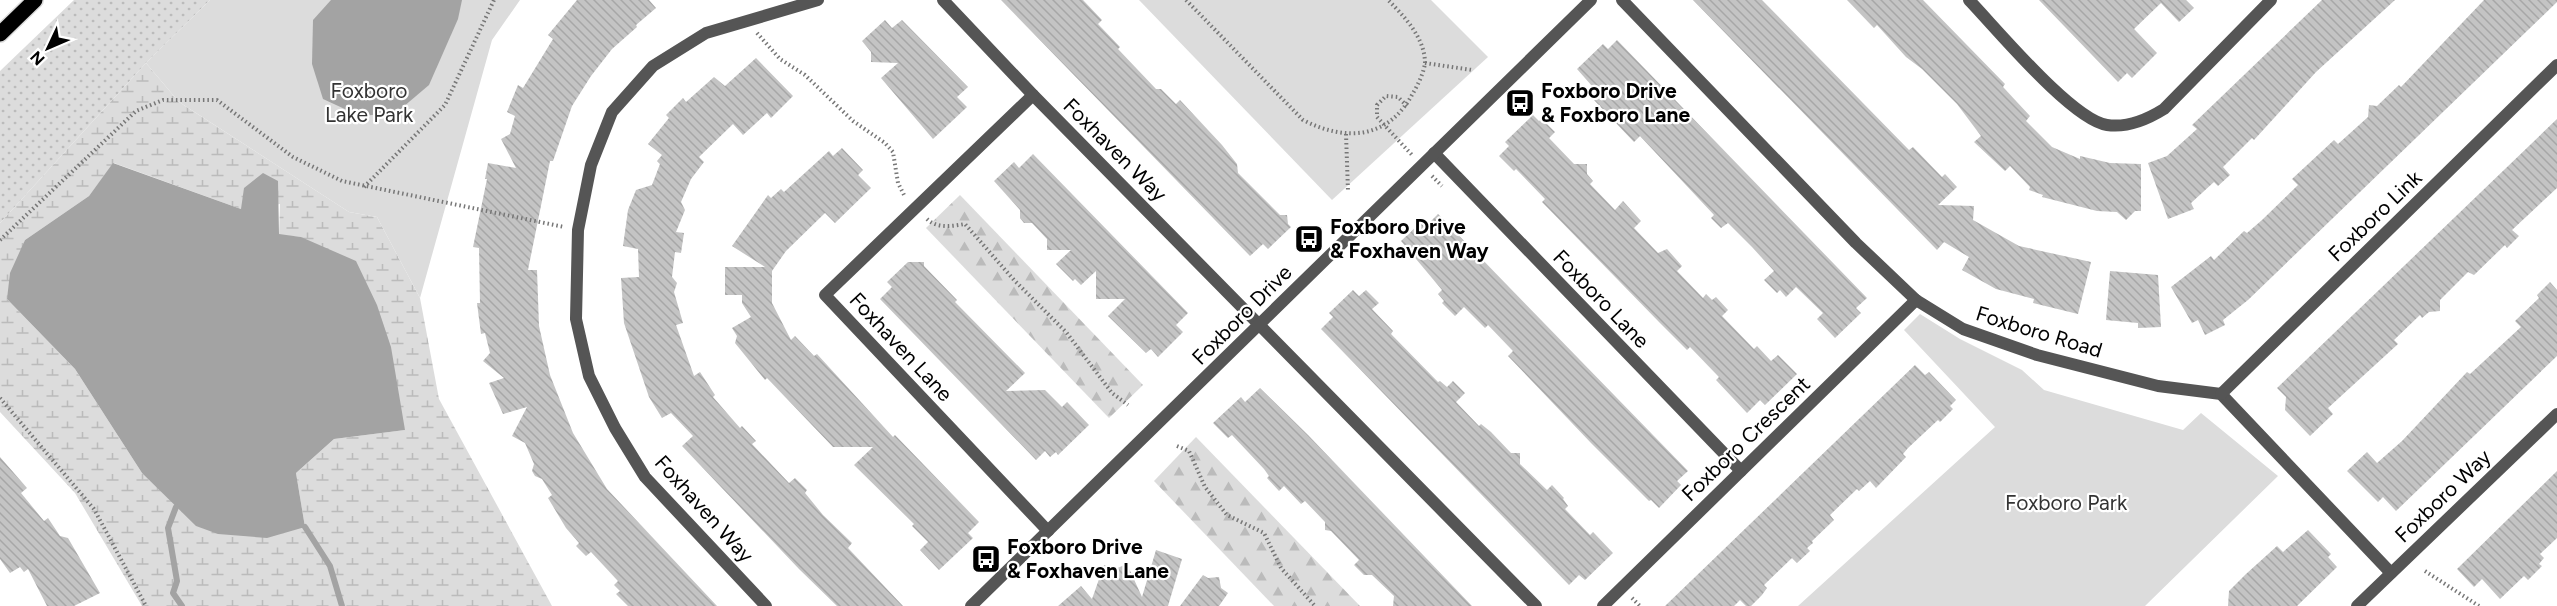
<svg xmlns="http://www.w3.org/2000/svg" width="2557" height="606" font-family="Figtree,sans-serif">
<style>
.grass{fill:url(#grass-dots)}
.forest{fill:url(#forest-firs)}
.wetland{fill:url(#wetland-marsh);fill-rule:evenodd}
.green{fill:#dcdcdc}
.water{fill:#a3a3a3}
.lines{fill:none;stroke-linecap:round;stroke-linejoin:round}
.stream{stroke:#a3a3a3;stroke-width:6}
.building{fill:url(#building-back-hatch)}
.primary-casing{stroke:#dbdbdb;stroke-width:18}
.path{stroke:#777;stroke-width:4;stroke-dasharray:1.5 3;stroke-linecap:butt}
.minor{stroke:#555;stroke-width:12}
.tertiary{stroke:#555;stroke-width:12}
.primary{stroke:#000;stroke-width:15}
.labels{text-anchor:middle;stroke-width:4.5;stroke-linejoin:round;paint-order:stroke}
.park-label{font-size:21px;fill:#333;stroke:#fff}
.poi-label{font-size:21px;font-weight:bold;fill:#000;stroke:#fff;text-anchor:start}
.street-label{font-size:21px;fill:#000;stroke:#fff}
</style>
<defs>
<pattern id="grass-dots" width="8" height="8" patternUnits="userSpaceOnUse" patternTransform="scale(1.5)"><rect width="8" height="8" fill="#dcdcdc"/><path d="M2 2h.1M6 6h.1" fill="none" stroke="#bbb" stroke-width="1.8" stroke-linecap="round"/></pattern>
<pattern id="forest-firs" width="22" height="20" patternUnits="userSpaceOnUse" patternTransform="scale(1.5)"><rect width="22" height="20" fill="#dcdcdc"/><path d="M5 1l3.5 6h-7zM16 11l3.5 6h-7z" fill="#bbb"/></pattern>
<pattern id="wetland-marsh" width="20" height="14" patternUnits="userSpaceOnUse" patternTransform="scale(1.5)"><rect width="20" height="14" fill="#dcdcdc"/><path d="M1 5h8M5 5V1M11 12h8M15 12V8" fill="none" stroke="#bbb"/></pattern>
<pattern id="building-back-hatch" width="6" height="6" patternUnits="userSpaceOnUse" patternTransform="scale(1.5)"><rect width="6" height="6" fill="#c4c4c4"/><path d="M-1 5l2 2M0 0l6 6M5-1l2 2" fill="none" stroke="#a7a7a7"/></pattern>
</defs>
<rect width="100%" height="100%" fill="#fff"/>
<!-- grass -->
<polygon class="grass" points="74,0 210,0 146,63 0,223 0,71"/>
<!-- forest -->
<g class="forest">
<polygon points="960,195 1143,385 1109,418 926,228"/>
<polygon points="1196,437 1360,606 1274,606 1154,481"/>
</g>
<!-- wetland -->
<path class="wetland" d="M146,63L179,102L349,212L377,217L420,298L439,399L552,606H142L75,493L0,412V223ZM114,163L241,209L280,204L279,235L301,237L405,430L334,439L296,473L305,527L142,473L75,369L7,299L25,240L89,196Z"/>
<!-- green -->
<g class="green">
<polygon points="210,0 520,0 492,40 420,298 377,217 349,212 179,102 146,63"/>
<polygon points="1139,0 1431,0 1488,57 1332,200"/>
<polygon points="1920,314 1960,339 2022,370 2044,390 2183,430 2201,413 2278,476 2145,606 1798,606 1995,427 1904,330"/>
</g>
<!-- water -->
<g class="water">
<polygon points="331,0 462,0 458,19 429,85 396,113 360,116 323,99 312,64 313,20"/>
<polygon points="113,163 241,209 244,188 263,173 278,181 279,234 301,237 356,261 377,305 391,347 405,430 334,439 296,473 305,527 267,538 218,534 196,526 142,473 75,369 7,299 10,273 25,240 89,196"/>
</g>
<g class="lines">
<!-- stream -->
<g class="stream">
<polyline points="176,507 168,528 177,581 173,593 182,606"/>
<polyline points="305,527 330,566 342,606"/>
</g>
</g>
<!-- building -->
<g class="building">
<polygon points="577,0 649,0 656,8 636,25 637,27 612,49 591,76 572,106 553,161 550,161 528,270 537,270 539,326 550,375 573,433 607,489 717,606 628,606 616,594 620,591 614,585 618,581 591,552 586,556 576,546 579,543 566,528 548,498 552,495 542,479 535,476 532,471 534,464 525,443 512,436 527,407 503,414 489,383 504,378 483,361 490,353 485,333 481,334 477,303 480,303 479,248 473,247 487,179 485,179 488,163 516,168 501,139 510,134 515,116 507,112 518,85 523,88 553,39 548,35"/>
<polygon points="1001,0 1083,0 1102,20 1098,24 1120,47 1118,49 1156,89 1161,89 1176,104 1180,100 1222,145 1237,164 1238,173 1280,215 1287,215 1288,224 1291,227 1268,249 1263,244 1250,256"/>
<polygon points="1693,0 1762,0 1909,150 1913,147 1942,177 1945,174 1957,187 1938,205 1974,206 1973,220 2019,246 2091,262 2078,314 2033,303 2034,299 1996,289 1962,270 1969,257 1944,242 1937,250"/>
<polygon points="1847,0 1923,0 2005,84 2003,87 2030,116 2026,121 2052,147 2080,159 2080,156 2110,163 2141,164 2141,211 2135,211 2126,220 2117,212 2097,211 2042,197 2043,195 2029,190 2030,187 2010,166 2005,171 1974,142 1981,136 1957,104 1922,69 1906,57 1877,25 1874,28"/>
<polygon points="2039,0 2186,0 2194,8 2179,22 2161,3 2134,29 2157,53 2132,78 2127,73 2118,82"/>
<polygon points="2322,0 2395,0 2316,72 2254,140 2252,138 2223,167 2230,175 2218,186 2214,182 2191,203 2194,209 2168,219 2148,163 2167,156 2197,129 2192,125"/>
<polygon points="2484,0 2557,0 2557,2 2248,300 2223,320 2225,325 2205,335 2198,320 2192,323 2171,287 2211,256 2214,260 2244,231 2247,233 2262,220 2298,185 2292,179 2334,140 2338,144 2368,117 2369,105 2377,106 2399,85 2401,87"/>
<polygon points="885,20 892,28 902,20 968,87 957,97 967,107 933,139 881,78 898,63 871,62 871,52 862,41"/>
<polygon points="1617,40 1867,298 1856,308 1861,313 1835,338 1817,319 1823,313 1796,287 1786,297 1780,290 1777,293 1764,280 1774,271 1752,247 1728,223 1721,228 1711,218 1714,215 1640,136 1634,142 1593,99 1599,94 1577,69 1603,44 1608,49"/>
<polygon points="756,58 793,96 771,118 767,113 743,135 733,124 699,157 704,162 691,179 681,202 685,210 676,232 684,233 681,253 675,252 672,277 677,283 674,292 683,323 676,325 694,376 700,372 715,395 713,397 740,428 742,426 756,441 752,444 789,483 795,478 807,490 805,493 823,515 852,543 848,548 903,606 837,606 799,569 682,446 693,436 671,413 662,418 649,397 624,323 621,278 639,277 638,249 623,246 628,210 636,190 652,185 660,164 657,161 662,155 648,144 669,118 666,115 683,98 686,102 714,77 725,86"/>
<polygon points="1533,115 1539,121 1542,119 1555,132 1549,138 1574,164 1587,164 1587,174 1593,181 1590,184 1615,210 1623,201 1641,221 1634,228 1658,253 1667,249 1682,266 1677,271 1703,298 1706,294 1712,300 1716,297 1728,310 1722,316 1754,349 1757,346 1771,361 1778,355 1797,374 1765,405 1760,400 1747,413 1716,380 1719,377 1690,347 1687,350 1659,322 1542,202 1545,199 1516,169 1514,171 1499,156 1509,146 1505,142"/>
<polygon points="2557,119 2557,188 2512,230 2519,236 2507,248 2505,245 2474,275 2468,272 2440,300 2440,311 2429,312 2422,318 2420,315 2394,340 2398,344 2328,408 2333,414 2310,436 2285,410 2286,397 2277,388"/>
<polygon points="842,148 863,170 858,175 871,188 835,223 825,213 786,251 772,271 772,303 791,340 795,336 814,356 817,354 893,437 895,435 979,522 968,533 973,538 939,570 920,550 928,542 912,526 914,524 854,465 873,447 833,447 767,378 765,380 735,343 737,336 732,328 751,317 742,303 742,295 725,295 725,267 765,267 732,246 768,195 771,198 781,189 784,192 829,151 833,156"/>
<polygon points="1033,154 1188,313 1176,325 1183,332 1158,357 1151,349 1146,353 1108,316 1125,299 1096,299 1096,271 1081,285 1075,279 1073,281 1056,264 1071,250 1047,250 1047,239 1032,223 1024,223 1020,218 1020,210 994,181 1014,162 1019,168"/>
<polygon points="1438,214 1688,471 1677,481 1681,485 1659,508 1651,500 1649,501 1591,443 1508,356 1513,351 1488,325 1485,328 1464,307 1455,316 1442,303 1444,301 1438,294 1442,290 1401,241 1422,221 1427,225"/>
<polygon points="908,262 924,262 924,266 957,300 955,302 1025,373 1006,391 1045,390 1062,407 1067,402 1089,425 1058,455 1056,452 1050,457 1045,451 1036,460 880,299 892,287 887,282"/>
<polygon points="2110,271 2158,275 2161,327 2138,328 2138,323 2106,320"/>
<polygon points="2550,282 2557,290 2557,356 2396,511 2383,497 2378,502 2347,471 2367,452 2377,463 2402,441 2467,372 2470,374 2521,327 2515,321 2539,298 2537,295"/>
<polygon points="1353,290 1359,296 1366,290 1379,303 1372,309 1393,331 1391,334 1438,382 1440,381 1447,387 1453,381 1465,393 1456,402 1479,426 1481,424 1491,432 1511,453 1520,453 1520,464 1547,490 1552,485 1564,498 1563,499 1568,506 1565,509 1590,535 1593,532 1613,553 1585,580 1579,575 1569,585 1321,329 1333,317 1329,313"/>
<polygon points="1915,365 1925,375 1929,372 1956,400 1950,406 1953,409 1940,422 1938,420 1908,448 1903,454 1906,457 1876,488 1870,481 1859,491 1857,489 1830,515 1834,520 1812,541 1813,543 1807,548 1810,551 1797,563 1792,558 1764,585 1767,588 1762,595 1751,606 1746,606 1740,600 1734,606 1665,606"/>
<polygon points="1260,388 1308,435 1472,606 1393,606 1394,596 1372,575 1364,575 1354,565 1359,560 1331,531 1325,530 1325,522 1305,501 1301,504 1284,486 1279,491 1267,478 1269,476 1264,469 1232,435 1228,438 1213,423 1241,397 1245,402"/>
<polygon points="0,457 27,488 21,493 44,521 48,518 60,536 68,538 100,593 74,606 47,606 28,569 24,572 20,567 10,573 0,559"/>
<polygon points="2557,471 2557,538 2540,554 2544,558 2539,564 2542,566 2528,580 2524,576 2500,599 2482,579 2474,587 2457,569"/>
<polygon points="2308,530 2331,554 2328,557 2337,567 2297,606 2228,606 2229,591 2246,574 2277,546 2283,552"/>
<polygon points="1156,550 1182,559 1168,606 1058,606 1081,586 1092,599 1104,565 1115,569 1127,564 1142,597"/>
<polygon points="1203,575 1208,578 1219,577 1221,588 1228,593 1219,606 1180,606"/>
</g>
<g class="lines">
<!-- primary casing -->
<g class="primary-casing">
<polyline id="primary" points="0,34 35,0"/>
</g>
<!-- path -->
<g class="path">
<path d="M1186,0L1303,120C1346,142 1389,139 1413,93C1418,85 1424,72 1425,63C1425,38 1404,16 1388,0"/>
<polyline points="757,33 780,59 805,75 853,121 885,143 893,152 898,183 905,197"/>
<polyline points="1425,63 1472,70"/>
<polyline points="1407,106 1398,97 1386,96 1377,105 1377,117 1412,155"/>
<polyline points="1346,134 1348,191"/>
<polyline points="1432,176 1442,186"/>
<polyline points="364,187 445,105 494,0"/>
<path d="M927,219C937,229 953,226 965,224L1014,280L1066,332L1112,393L1128,405"/>
<polyline points="0,240 136,111 163,100 217,100 293,157 342,181 564,227"/>
<polyline points="0,398 94,509 146,606"/>
<polyline points="1177,446 1189,451 1205,487 1227,515 1264,533 1281,568 1315,606"/>
<polyline points="2425,571 2479,606"/>
<polyline points="1632,598 1640,606"/>
</g>
<!-- minor -->
<g class="minor">
<polyline points="943,0 1033,95 1536,606"/>
<polyline points="1622,0 1856,243 1916,300 1963,329 2037,355 2158,386 2221,394 2391,573"/>
<path d="M1969,0C1996,28 2072,120 2107,125C2127,128 2148,119 2164,109L2271,0"/>
<polyline points="1033,95 825,295 1048,531"/>
<polyline points="1434,153 1741,471"/>
<polyline points="2221,394 2557,65"/>
<polyline points="766,606 645,477 615,428 589,376 576,319 578,230 591,165 612,112 653,66 706,33 818,0"/>
<polyline points="1603,606 1916,300"/>
<polyline points="2357,606 2557,414"/>
</g>
<!-- tertiary -->
<polyline class="tertiary" points="971,606 1591,0"/>
<!-- primary -->
<use href="#primary" class="primary"/>
</g>
<!-- icons -->
<defs>
<g id="bus-square" transform="scale(1.5)"><rect x="-9" y="-9" width="18" height="18" rx="4" fill="#000" stroke="#fff"/><path d="M-5-6H5V4H4V6H2V4H-2V6H-4V4H-5ZM-3.5-4V0h7V-4ZM-3.5 1.2v1.5H-2V1.2ZM2 1.2v1.5H3.5V1.2Z" fill="#fff"/></g>
</defs>
<g fill-rule="evenodd">
<use href="#bus-square" x="1520" y="103"/>
<use href="#bus-square" x="1309" y="239"/>
<use href="#bus-square" x="986" y="559"/>
</g>
<g class="labels">
<!-- park labels -->
<g class="park-label">
<text x="369" y="98">Foxboro<tspan x="369" dy="24">Lake Park</tspan></text>
<text x="2066" y="510">Foxboro Park</text>
</g>
<!-- poi labels -->
<g class="poi-label">
<text x="1541" y="98">Foxboro Drive<tspan x="1541" dy="24">&amp; Foxboro Lane</tspan></text>
<text x="1330" y="234">Foxboro Drive<tspan x="1330" dy="24">&amp; Foxhaven Way</tspan></text>
<text x="1007" y="554">Foxboro Drive<tspan x="1007" dy="24">&amp; Foxhaven Lane</tspan></text>
</g>
<!-- street labels -->
<g class="street-label">
<text transform="translate(1115 150) rotate(45)" y="7">Foxhaven Way</text>
<text transform="translate(2375 216) rotate(-44)" y="7">Foxboro Link</text>
<text transform="translate(1601 299) rotate(46)" y="7">Foxboro Lane</text>
<text transform="translate(1242 315) rotate(-45)" y="7">Foxboro Drive</text>
<text transform="translate(2039 332) rotate(17)" y="7">Foxboro Road</text>
<text transform="translate(901 347) rotate(47)" y="7">Foxhaven Lane</text>
<text transform="translate(1746 439) rotate(-44)" y="7">Foxboro Crescent</text>
<text transform="translate(2443 496) rotate(-44)" y="7">Foxboro Way</text>
<text transform="translate(704 509) rotate(48)" y="7">Foxhaven Way</text>
</g>
</g>
<!-- north arrow -->
<g transform="translate(48 48) rotate(226)" stroke="#ffffff" stroke-width="4.5" paint-order="stroke">
<path d="M0-4.5L10 22L0 15L-10 22Z" fill="#000000"/>
<text y="-9" font-size="16" font-weight="bold" text-anchor="middle" fill="#000000">N</text>
</g>
</svg>
